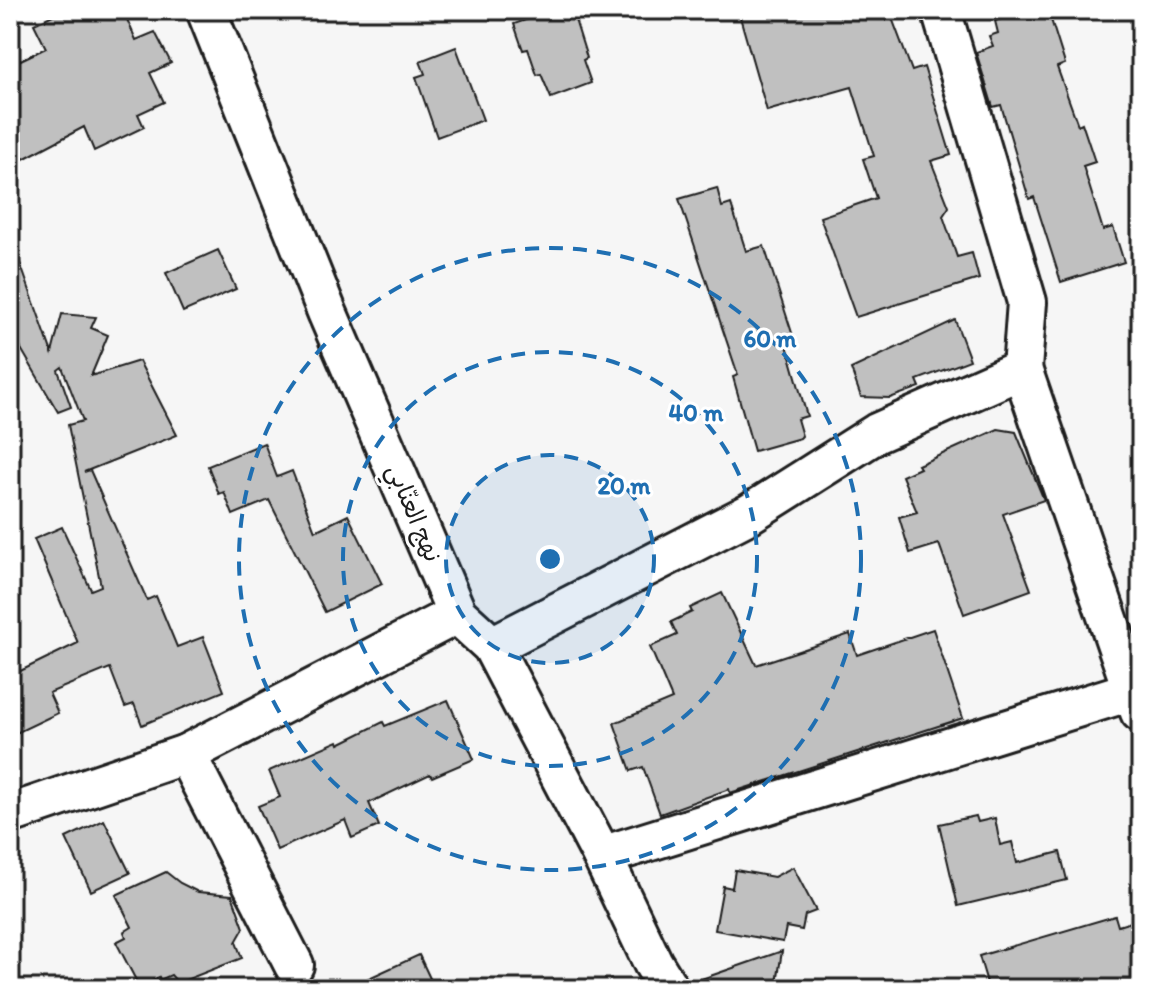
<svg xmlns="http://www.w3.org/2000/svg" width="1151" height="999" font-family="Itim,'Playpen Sans Arabic',sans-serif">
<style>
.building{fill:#c0c0c0;stroke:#1c1c1c;stroke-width:2}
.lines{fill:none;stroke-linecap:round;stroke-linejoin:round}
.minor-casing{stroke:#1c1c1c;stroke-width:44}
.minor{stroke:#fff;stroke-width:38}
.ring{fill:none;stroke:#1f6fb2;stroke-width:4;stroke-dasharray:14 10}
.labels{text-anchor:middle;stroke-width:6;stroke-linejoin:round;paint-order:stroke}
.street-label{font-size:24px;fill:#1c1c1c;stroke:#fff}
.centre{fill:#1f6fb2;stroke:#fff;stroke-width:4}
.ring-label{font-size:24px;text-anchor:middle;font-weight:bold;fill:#1f6fb2;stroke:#fff;stroke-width:6;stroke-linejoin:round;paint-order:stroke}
</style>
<rect width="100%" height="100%" fill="#f6f6f6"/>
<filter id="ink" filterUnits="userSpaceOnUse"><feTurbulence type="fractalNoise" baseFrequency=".0125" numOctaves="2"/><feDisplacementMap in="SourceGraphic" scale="16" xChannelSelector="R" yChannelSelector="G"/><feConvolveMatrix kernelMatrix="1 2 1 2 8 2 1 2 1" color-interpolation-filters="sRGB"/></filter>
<g filter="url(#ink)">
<!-- building -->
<g class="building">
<polygon points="63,10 123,10 136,40 155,32 171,63 150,73 164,102 138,114 144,127 94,151 84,127 10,166 10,65 46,48 34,24"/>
<polygon points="554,10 572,10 587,58 583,60 591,83 551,98 541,74 537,75 528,49 523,50 514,24"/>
<polygon points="738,10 889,10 912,71 924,67 951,155 931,161 949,207 943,216 957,257 972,253 979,279 856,317 820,217 876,198 863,159 874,156 852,87 767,111"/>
<polygon points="1029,10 1048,10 1065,64 1057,67 1078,125 1082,123 1095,162 1083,166 1103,230 1113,227 1124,262 1061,282 1034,197 1029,199 1001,105 993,107 976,52 993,46 989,36 998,33 995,21"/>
<polygon points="456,47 483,120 437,137 416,77 425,74 420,61"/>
<polygon points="717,188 722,207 731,204 746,251 764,246 793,336 785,338 807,416 797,419 802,436 800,438 754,451 733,377 738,375 679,199"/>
<polygon points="14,246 52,353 62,314 96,317 91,328 108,335 91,376 139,361 177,435 84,472 90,470 147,600 156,596 177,647 203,637 224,691 142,725 134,704 125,707 110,668 49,693 58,713 10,736 10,676 78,643 34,539 62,527 91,590 101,586 68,425 83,421 62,367 58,370 71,407 58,412 13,335 17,333 10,314 10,247"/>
<polygon points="218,250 236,289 183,312 166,273"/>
<polygon points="955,320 970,360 917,380 920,387 890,398 861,397 851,369"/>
<polygon points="998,429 1016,432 1044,500 1003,514 1031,590 964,614 939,544 910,553 899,517 917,512 902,476 920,468 918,465"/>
<polygon points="264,443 277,477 292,471 315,531 348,515 382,584 325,612 269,500 233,515 224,492 219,494 208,466"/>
<polygon points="722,593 756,665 850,634 857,655 933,629 963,718 730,793 729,789 660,814 643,767 631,771 614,723 672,699 650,647 677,635 671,622 692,612 690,608"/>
<polygon points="448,700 474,759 432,777 430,774 369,803 379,826 352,838 345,820 277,850 258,806 280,797 269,771 338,741 339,744 383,722 385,726"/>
<polygon points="976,816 978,822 995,818 1000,845 1012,842 1017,863 1060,852 1067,880 958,906 939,824"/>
<polygon points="104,820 130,873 91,891 66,838"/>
<polygon points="793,867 816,911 805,915 802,930 786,927 783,942 715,930 723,886 732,888 735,870 774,877"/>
<polygon points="166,872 180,883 198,892 232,895 244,928 236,942 242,958 178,983 171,975 160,980 159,977 140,988 116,942 126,937 124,932 132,927 116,895"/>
<polygon points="1115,916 1118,926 1141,919 1141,989 989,989 979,956"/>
<polygon points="782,951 776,989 691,989 690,983"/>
<polygon points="419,955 435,989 345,989"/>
</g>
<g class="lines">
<!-- minor casing -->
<g class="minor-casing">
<g id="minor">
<polyline points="206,10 327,312 457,614 492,646 602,856 653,963 669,989"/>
<polyline points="1022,369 1140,712"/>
<polyline points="492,646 749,514 877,433 1022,369 1027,302 941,10"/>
<polyline points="186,754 294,965"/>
<polyline points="10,814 186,754 457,614"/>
<polyline points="602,856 1134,690"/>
</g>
</g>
<!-- minor -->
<use href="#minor" class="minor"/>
</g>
</g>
<!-- distance rings -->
<circle cx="550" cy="559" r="104" fill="#1f6fb2" fill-opacity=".12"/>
<g class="ring">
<circle cx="550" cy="559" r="104"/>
<circle cx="550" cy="559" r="207"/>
<circle cx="550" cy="559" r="311"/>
</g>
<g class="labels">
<!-- street labels -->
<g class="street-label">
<text transform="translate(414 513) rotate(67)" y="8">نهج العنّابي</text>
</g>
</g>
<circle cx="550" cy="559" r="12" class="centre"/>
<g class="ring-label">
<text x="770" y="347">60 m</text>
<text x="696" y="421">40 m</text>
<text x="624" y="494">20 m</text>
</g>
<!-- margin -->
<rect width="1151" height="999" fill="none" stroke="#fff" stroke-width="40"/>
<rect x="20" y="20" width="1111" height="959" fill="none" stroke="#1c1c1c" stroke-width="3" filter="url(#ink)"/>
</svg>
